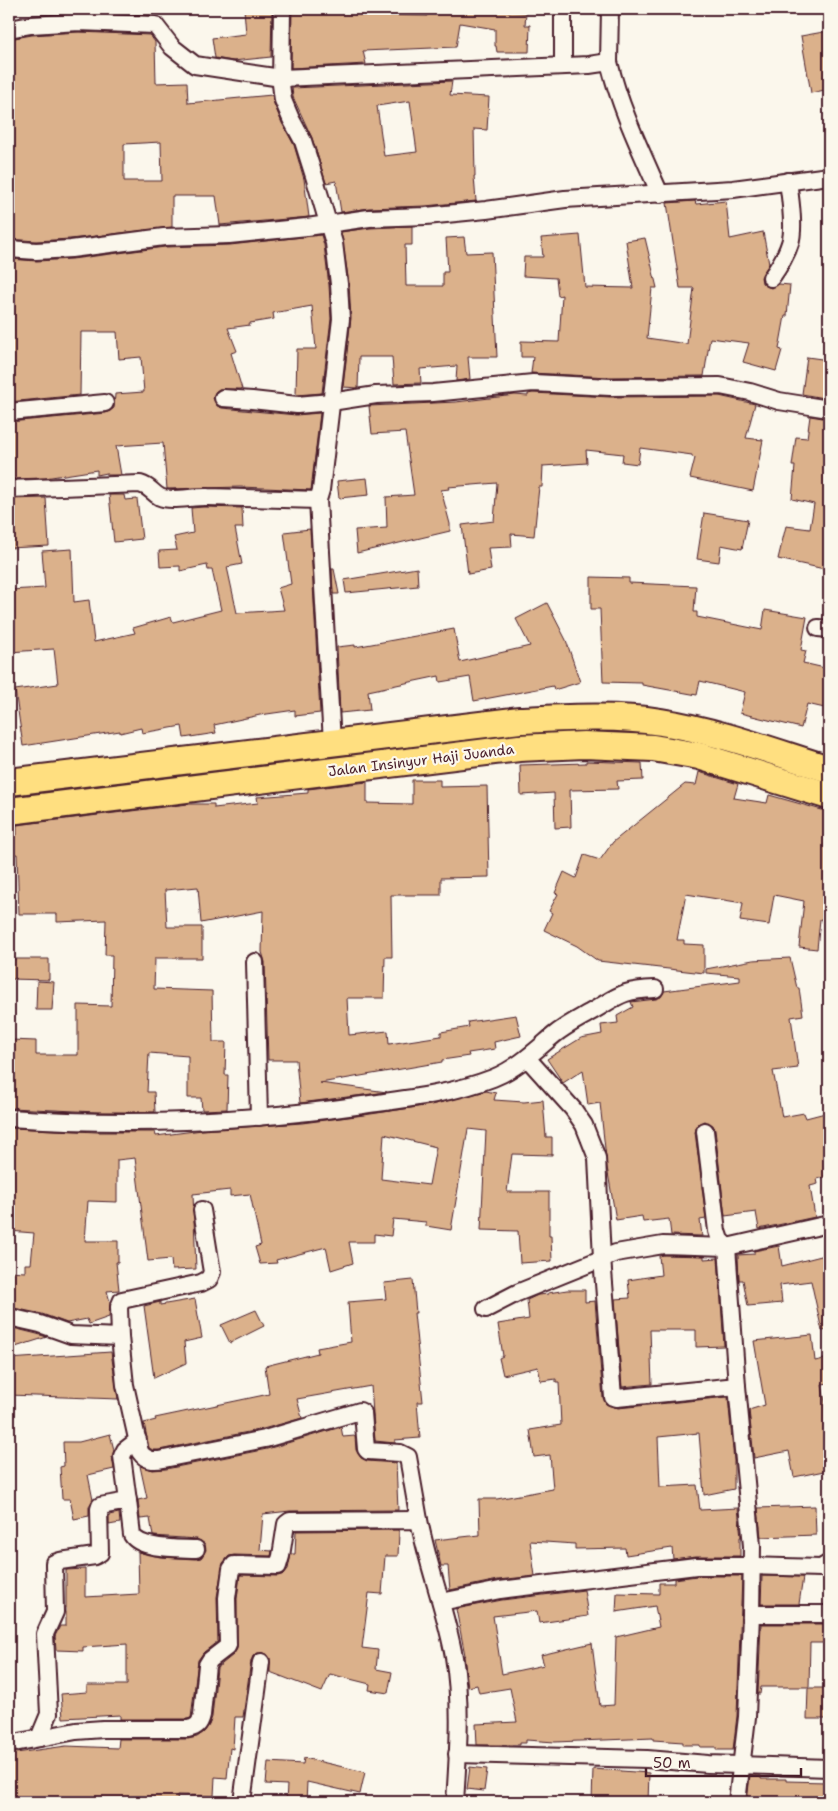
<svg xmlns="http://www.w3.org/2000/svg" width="838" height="1811" font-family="'Shantell Sans',sans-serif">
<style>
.building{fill:#dbb18b;stroke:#4a1f2b;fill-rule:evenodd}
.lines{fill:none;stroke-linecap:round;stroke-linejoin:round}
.minor-casing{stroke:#4a1f2b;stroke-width:20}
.trunk-casing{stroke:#4a1f2b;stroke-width:30}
.minor{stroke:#fbf7ec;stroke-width:16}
.trunk{stroke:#ffdf80;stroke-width:26}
.labels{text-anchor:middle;stroke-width:4.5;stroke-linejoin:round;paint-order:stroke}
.street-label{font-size:14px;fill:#4a1f2b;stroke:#fbf7ec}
</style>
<rect width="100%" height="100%" fill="#fbf7ec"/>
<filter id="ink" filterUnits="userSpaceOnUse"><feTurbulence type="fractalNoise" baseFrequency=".02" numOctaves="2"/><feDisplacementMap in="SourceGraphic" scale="10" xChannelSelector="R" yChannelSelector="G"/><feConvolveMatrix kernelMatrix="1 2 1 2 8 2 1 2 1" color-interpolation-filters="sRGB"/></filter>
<g filter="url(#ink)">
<!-- building -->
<g class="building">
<polygon points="51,9 154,9 154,15 79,12 51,14"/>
<polygon points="244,9 272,9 271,57 233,61 215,58 212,38 246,34"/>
<polygon points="292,9 374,9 374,15 427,16 428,9 503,9 503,11 526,13 525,25 530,25 529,52 497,52 496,46 495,46 495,29 460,23 456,47 363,51 366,64 291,68"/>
<polygon points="829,31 829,89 811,93 801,36"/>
<path d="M79,32L150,35L155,42L156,83L187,82L188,103L272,95L274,104L282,123L294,145L304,179L309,217L220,225L216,196H172V227L70,239L36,241L9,239V39L32,35ZM161,142L162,181H124V144Z"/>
<path d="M452,81L450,95L489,97L487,130L474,129L475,176H474L476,201L425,206L369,208L341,212L336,181L326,183L312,138L293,97L292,88ZM410,101L417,152L384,156L377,106Z"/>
<polygon points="695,201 696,204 726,201 730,239 763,232 769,264 761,277 762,283 766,286 771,288 779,284 790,285 787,316 785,316 779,349 782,350 776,371 743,362 749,343 710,338 704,376 610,377 531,373 533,357 521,357 521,341 559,342 562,295 558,296 556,278 523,276 524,257 543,257 541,238 580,235 585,287 633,288 626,241 645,238 657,288 652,288 647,338 687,344 694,288 680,288 667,203"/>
<polygon points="412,226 412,245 405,245 406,286 443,286 443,272 448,272 446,238 464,237 466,253 492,252 497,357 468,357 470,379 456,381 457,366 420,369 421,383 394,384 392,357 359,357 358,388 343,387 351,318 349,283 341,232 370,228"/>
<polygon points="321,235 324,245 329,285 331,319 322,393 296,395 297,349 316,349 312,306 273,313 274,319 250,323 250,325 228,328 237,351 231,353 242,389 219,389 215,392 213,398 217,406 222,408 296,415 320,413 311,490 240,487 167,489 163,443 116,446 121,475 107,475 107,473 97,475 97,470 45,478 9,479 9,422 106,413 114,408 115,394 144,392 141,357 119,359 117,332 81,332 80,395 9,402 9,259 37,261 72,259 165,247 230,245"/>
<polygon points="807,357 829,360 829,399 802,394"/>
<polygon points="533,393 610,397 719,396 755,404 746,438 763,440 753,491 690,478 695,458 692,457 692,455 640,448 638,464 622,462 623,454 586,450 587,463 543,466 542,487 539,487 534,536 511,534 512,547 488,548 491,570 468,574 462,525 494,521 497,483 448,487 449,489 441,490 450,524 450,531 357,553 355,530 387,528 386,497 414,495 405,432 372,434 369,406 456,402 515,395 528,396 528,394"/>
<polygon points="810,416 829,419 829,570 778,559 786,526 810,529 814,504 792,499 795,466 792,466 796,437 807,438"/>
<polygon points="367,478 369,495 339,498 337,481"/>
<polygon points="109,495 124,495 125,500 137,499 142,539 114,542"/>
<polygon points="46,498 49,546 9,548 9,499"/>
<polygon points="203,507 242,508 243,528 235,528 242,564 227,567 237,613 284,610 278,588 291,584 284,532 310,529 320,713 295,716 295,710 260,715 214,725 216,733 184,738 182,726 142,733 141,728 120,733 120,731 23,746 15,690 58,684 54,649 9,652 9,590 45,588 42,551 72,549 74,602 89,600 94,642 135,633 133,628 171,617 173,622 221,610 212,570 208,570 207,565 180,571 180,566 160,567 159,551 177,550 174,537 193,533 191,508"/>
<polygon points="704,513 748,520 742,549 721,545 719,562 697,559"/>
<polygon points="417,568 418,586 346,593 344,580"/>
<polygon points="332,569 334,569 339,594 333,594"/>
<polygon points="591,577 629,578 629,583 696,586 694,612 697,612 697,617 762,630 765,610 807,617 801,650 806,651 803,663 829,669 829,709 807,704 801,728 740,713 745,692 700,681 697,695 642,685 642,683 603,682 600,609 591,609"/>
<polygon points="547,603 566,640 580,682 554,690 553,686 474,701 470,677 440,682 439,676 368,691 370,710 340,713 337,647 355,645 355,647 454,629 460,662 530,646 516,619"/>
<polygon points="586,761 642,763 643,780 617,781 618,789 570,790 571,827 555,828 554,793 521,795 520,765 586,763"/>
<polygon points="699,772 738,784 734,798 767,803 769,795 829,812 829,909 826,908 825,920 820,919 817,949 799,947 804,901 774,895 769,925 740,921 743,903 686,894 677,940 684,940 684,944 704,945 704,973 598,961 577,946 544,930 552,913 549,911 558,894 555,893 564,872 576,878 584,855 600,860 613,842 685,784 696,785"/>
<polygon points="412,780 440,780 440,787 487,786 489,877 441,878 441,895 391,895 392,957 385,957 384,998 347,998 349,1035 388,1031 389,1044 441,1036 441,1032 469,1027 468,1022 516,1015 521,1036 494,1042 495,1049 468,1053 469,1056 442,1060 442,1062 320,1083 387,1092 300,1103 296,1060 268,1060 265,962 262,952 263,911 201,923 198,887 165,890 167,927 202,927 202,958 155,958 154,989 212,991 213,1042 226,1042 225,1075 228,1075 227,1109 202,1110 201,1098 188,1098 188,1056 149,1053 147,1092 154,1092 155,1112 97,1112 11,1108 11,1102 9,1102 10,1040 36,1041 36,1055 78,1055 78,1005 111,1006 112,955 105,955 106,920 57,922 57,914 19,914 17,854 9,855 9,836 17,835 17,825 188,804 214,804 214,808 258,803 257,797 308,793 308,789 367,782 367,803 412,804"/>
<polygon points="790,958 797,988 799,988 803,1015 791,1017 798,1068 773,1071 782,1117 804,1113 806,1118 829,1112 829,1176 817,1179 818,1184 810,1186 815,1217 759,1229 756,1212 725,1216 715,1130 713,1125 704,1121 699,1123 695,1132 706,1219 700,1220 702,1236 671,1235 669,1219 643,1222 642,1216 616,1220 607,1167 600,1103 588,1105 583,1070 563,1083 547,1059 581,1038 602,1034 601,1025 618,1023 617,1016 633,1007 631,1002 656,999 661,997 664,991 740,981 740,976 706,973 706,969 753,960"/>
<polygon points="9,959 49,959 49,980 9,979"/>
<polygon points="37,981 54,982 52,1010 36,1010"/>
<path d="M486,1091L496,1093L494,1100L524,1102L543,1100L546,1137H552V1155L512,1154L507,1192H549V1236H551L552,1261L520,1263L518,1231L481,1230L486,1131L468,1129L451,1230L426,1226V1222L393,1219L391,1236L374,1234V1242H349L353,1263L331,1270L326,1247L276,1260L277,1263L260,1264L255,1247L261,1245L250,1194L230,1196V1190L193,1194L196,1269L172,1270L171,1259L148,1261L135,1158L117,1160V1202L88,1201L85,1241H118V1262H116L119,1290L107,1291L110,1302L109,1317L89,1324L87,1319L67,1323L42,1314L9,1307V1271L25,1272V1264H31L34,1233L9,1231V1152H10L11,1128L97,1132H155L156,1136L202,1130L302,1123L364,1115L431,1105ZM384,1134L436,1147L429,1185L381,1179Z"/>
<polygon points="779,1246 782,1266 829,1254 829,1330 822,1331 811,1281 780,1285 782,1303 748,1306 743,1280 739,1280 738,1255 754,1254 754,1251"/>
<polygon points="664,1255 704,1256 704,1259 718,1258 724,1346 696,1347 696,1330 650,1330 652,1384 622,1387 615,1299 630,1298 628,1280 661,1275 659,1256"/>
<polygon points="413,1280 416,1313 414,1313 423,1402 417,1402 420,1438 395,1440 395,1443 375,1441 371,1386 297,1399 302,1418 263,1429 159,1450 153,1450 149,1448 144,1423 156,1420 155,1418 269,1394 265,1366 318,1353 317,1348 351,1342 348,1302 386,1299 384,1283"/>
<polygon points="567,1290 585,1290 585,1302 595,1301 603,1398 606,1404 618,1408 728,1397 734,1461 734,1489 704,1495 699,1433 658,1437 660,1487 697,1485 700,1510 738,1508 741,1537 740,1537 740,1556 696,1556 673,1559 672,1548 626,1555 625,1548 575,1549 575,1544 530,1541 535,1576 498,1580 450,1590 448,1566 441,1566 435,1540 480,1535 479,1499 497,1499 553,1489 550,1455 534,1457 530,1430 561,1425 559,1382 556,1382 556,1379 541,1381 538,1367 503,1375 499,1358 503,1356 498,1324 529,1319 527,1300 538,1295 548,1294 548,1293"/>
<polygon points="195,1299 202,1338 184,1342 186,1363 154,1378 144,1306 160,1302 160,1305"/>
<polygon points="256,1310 264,1326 230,1343 221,1325"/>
<polygon points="9,1327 37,1334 47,1337 9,1349"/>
<polygon points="812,1335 815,1361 829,1358 829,1383 822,1384 829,1427 829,1470 794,1477 789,1451 754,1458 749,1410 765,1405 754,1341"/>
<polygon points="111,1352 118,1399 9,1395 9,1359"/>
<polygon points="341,1427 343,1437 355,1436 356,1450 361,1458 367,1461 396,1463 398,1510 290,1511 263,1514 260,1550 272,1551 271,1556 234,1555 229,1556 223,1563 217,1597 218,1641 204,1652 198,1660 191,1718 187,1719 120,1719 120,1715 63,1718 61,1694 87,1692 87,1685 127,1685 127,1644 83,1647 83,1651 56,1650 55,1636 60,1626 66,1626 66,1570 85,1569 85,1597 139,1594 138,1552 160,1557 196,1559 201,1558 206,1550 205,1544 197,1539 153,1536 150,1518 140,1519 138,1500 147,1498 140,1466 152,1470 166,1469 267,1449"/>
<polygon points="110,1434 114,1450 112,1457 114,1469 88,1475 93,1500 89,1506 89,1516 74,1519 70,1499 62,1499 60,1467 64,1466 63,1442 79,1442"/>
<polygon points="815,1506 816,1535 761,1537 758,1508"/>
<polygon points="119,1513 120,1523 109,1525 109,1515"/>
<polygon points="398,1530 399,1532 398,1556 385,1556 382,1594 369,1593 362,1648 378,1650 376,1669 392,1672 388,1693 369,1690 370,1684 330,1674 322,1692 270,1672 270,1658 267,1654 258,1653 253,1656 251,1661 243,1717 235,1717 233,1749 230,1748 227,1778 215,1777 214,1796 177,1795 178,1802 9,1802 9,1754 66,1746 118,1748 119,1739 188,1739 197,1737 204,1732 209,1725 212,1717 217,1668 233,1655 237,1649 237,1599 240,1575 278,1576 284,1574 288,1569 291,1554 295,1554 296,1531"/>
<polygon points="697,1576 742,1576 737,1716 733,1750 716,1750 716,1747 700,1747 700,1745 683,1745 683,1742 653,1740 653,1738 555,1742 526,1740 526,1743 520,1743 520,1745 477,1745 476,1724 517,1722 510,1688 479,1693 477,1685 468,1687 464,1656 465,1655 456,1609 502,1600 584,1590 588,1616 539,1623 537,1611 493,1616 502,1674 544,1665 541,1655 592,1643 600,1706 614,1705 616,1637 659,1627 655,1606 616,1612 617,1593 659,1594 659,1583 674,1583 674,1579"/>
<polygon points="762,1576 803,1577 799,1604 761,1604"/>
<polygon points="761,1624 829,1624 829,1643 810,1643 809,1687 761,1687 760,1694 758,1694"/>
<polygon points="808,1688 829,1688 829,1719 807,1719"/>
<polygon points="304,1758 365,1772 360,1794 307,1782 306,1802 286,1802 287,1785 266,1784 268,1762 303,1764"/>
<polygon points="470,1767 487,1769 484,1791 467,1789"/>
<polygon points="593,1769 649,1773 648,1802 592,1802"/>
<polygon points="750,1775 761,1776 761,1779 786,1779 786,1781 826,1782 826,1802 747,1802"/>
</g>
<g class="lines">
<!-- minor casing -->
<g class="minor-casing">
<g id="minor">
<polyline points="282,9 281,84 283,100 291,119 303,141 314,176 334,243 339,284 341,319 321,490 318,500 332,742"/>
<polyline points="563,9 563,66"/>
<path d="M9,29L31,25L79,22L155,25L172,47L195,65L281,78L589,65L609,62C620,108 641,151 660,194"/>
<polyline points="609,62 610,9"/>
<polyline points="9,249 36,251 71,249 164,237 229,235 307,227 369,218 426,216 486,210 565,199 733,189 829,176"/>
<path d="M771,278C779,267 786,256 790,243C795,229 790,196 788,181"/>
<polyline points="223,398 252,400 297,405 331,402 376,395 433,393 533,383 610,387 720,386 750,392 779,401 829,409"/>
<polyline points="9,412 105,403"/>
<path d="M9,489L140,484C151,487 152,493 160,497C171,502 194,496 208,497L318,500"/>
<polyline points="818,628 829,629"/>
<polyline points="255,962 259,1117"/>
<polyline points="527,1058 573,1109 584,1125 597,1158 602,1258 613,1397 617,1398 737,1386"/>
<path d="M9,1118C126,1126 246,1122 363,1105C406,1099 452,1094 493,1078C516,1069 535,1051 554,1035C565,1026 577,1020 589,1013C618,997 620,990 655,989"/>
<polyline points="705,1131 717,1231 720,1240 727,1247 737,1386 752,1546 751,1614 747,1717 737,1802"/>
<polyline points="486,1309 517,1293 616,1253 663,1245 727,1247 829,1224"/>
<polyline points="9,1317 40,1324 71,1335 120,1337 119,1307 122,1300 201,1283 209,1279 212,1272 211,1266 202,1210"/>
<path d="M120,1337L125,1385L140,1452C146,1461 154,1461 164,1459L265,1439L360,1411L363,1413L366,1449L368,1451L400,1453L408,1457L419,1520"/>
<polyline points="128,1501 122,1456 125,1450 138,1440"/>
<polyline points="441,1602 500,1590 696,1566 751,1566 821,1568 829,1563"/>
<polyline points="751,1614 829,1614"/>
<path d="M39,1738L49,1714L45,1634L55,1612L54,1565V1563L60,1561L95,1556L100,1553L99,1509L100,1506L128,1501L132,1535C141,1550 180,1548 196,1549"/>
<path d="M9,1744L76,1731L103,1729H188C197,1727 200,1724 202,1715L207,1665L210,1660L227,1647L228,1645L227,1598L231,1569L234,1565L278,1566L281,1556L286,1524L290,1521L419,1520C428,1567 446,1611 454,1657C462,1704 458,1755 455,1802"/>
<polyline points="457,1754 647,1759 708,1764 829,1768"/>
<polyline points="242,1802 261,1662"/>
</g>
</g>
<!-- trunk casing -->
<g class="trunk-casing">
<g id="trunk">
<path d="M9,782L520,720C567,718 614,715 661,722C718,731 774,752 829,769"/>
<polyline points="9,811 519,748 584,745 653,748 699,756 829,796"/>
</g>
</g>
<!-- minor -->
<use href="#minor" class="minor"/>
<!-- trunk -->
<use href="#trunk" class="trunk"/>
</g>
</g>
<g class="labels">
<!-- street labels -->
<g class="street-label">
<text transform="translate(421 760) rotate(-7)" y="5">Jalan Insinyur Haji Juanda</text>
</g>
</g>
<!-- margin -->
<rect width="838" height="1811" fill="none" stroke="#fbf7ec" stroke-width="30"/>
<rect x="15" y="15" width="808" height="1781" fill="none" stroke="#4a1f2b" stroke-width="2" filter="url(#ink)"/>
<!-- scale -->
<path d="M646 1768v8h155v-8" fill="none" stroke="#4a1f2b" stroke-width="2.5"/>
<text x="653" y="1768" font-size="15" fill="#4a1f2b" stroke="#fbf7ec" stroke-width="4" paint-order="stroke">50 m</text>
</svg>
